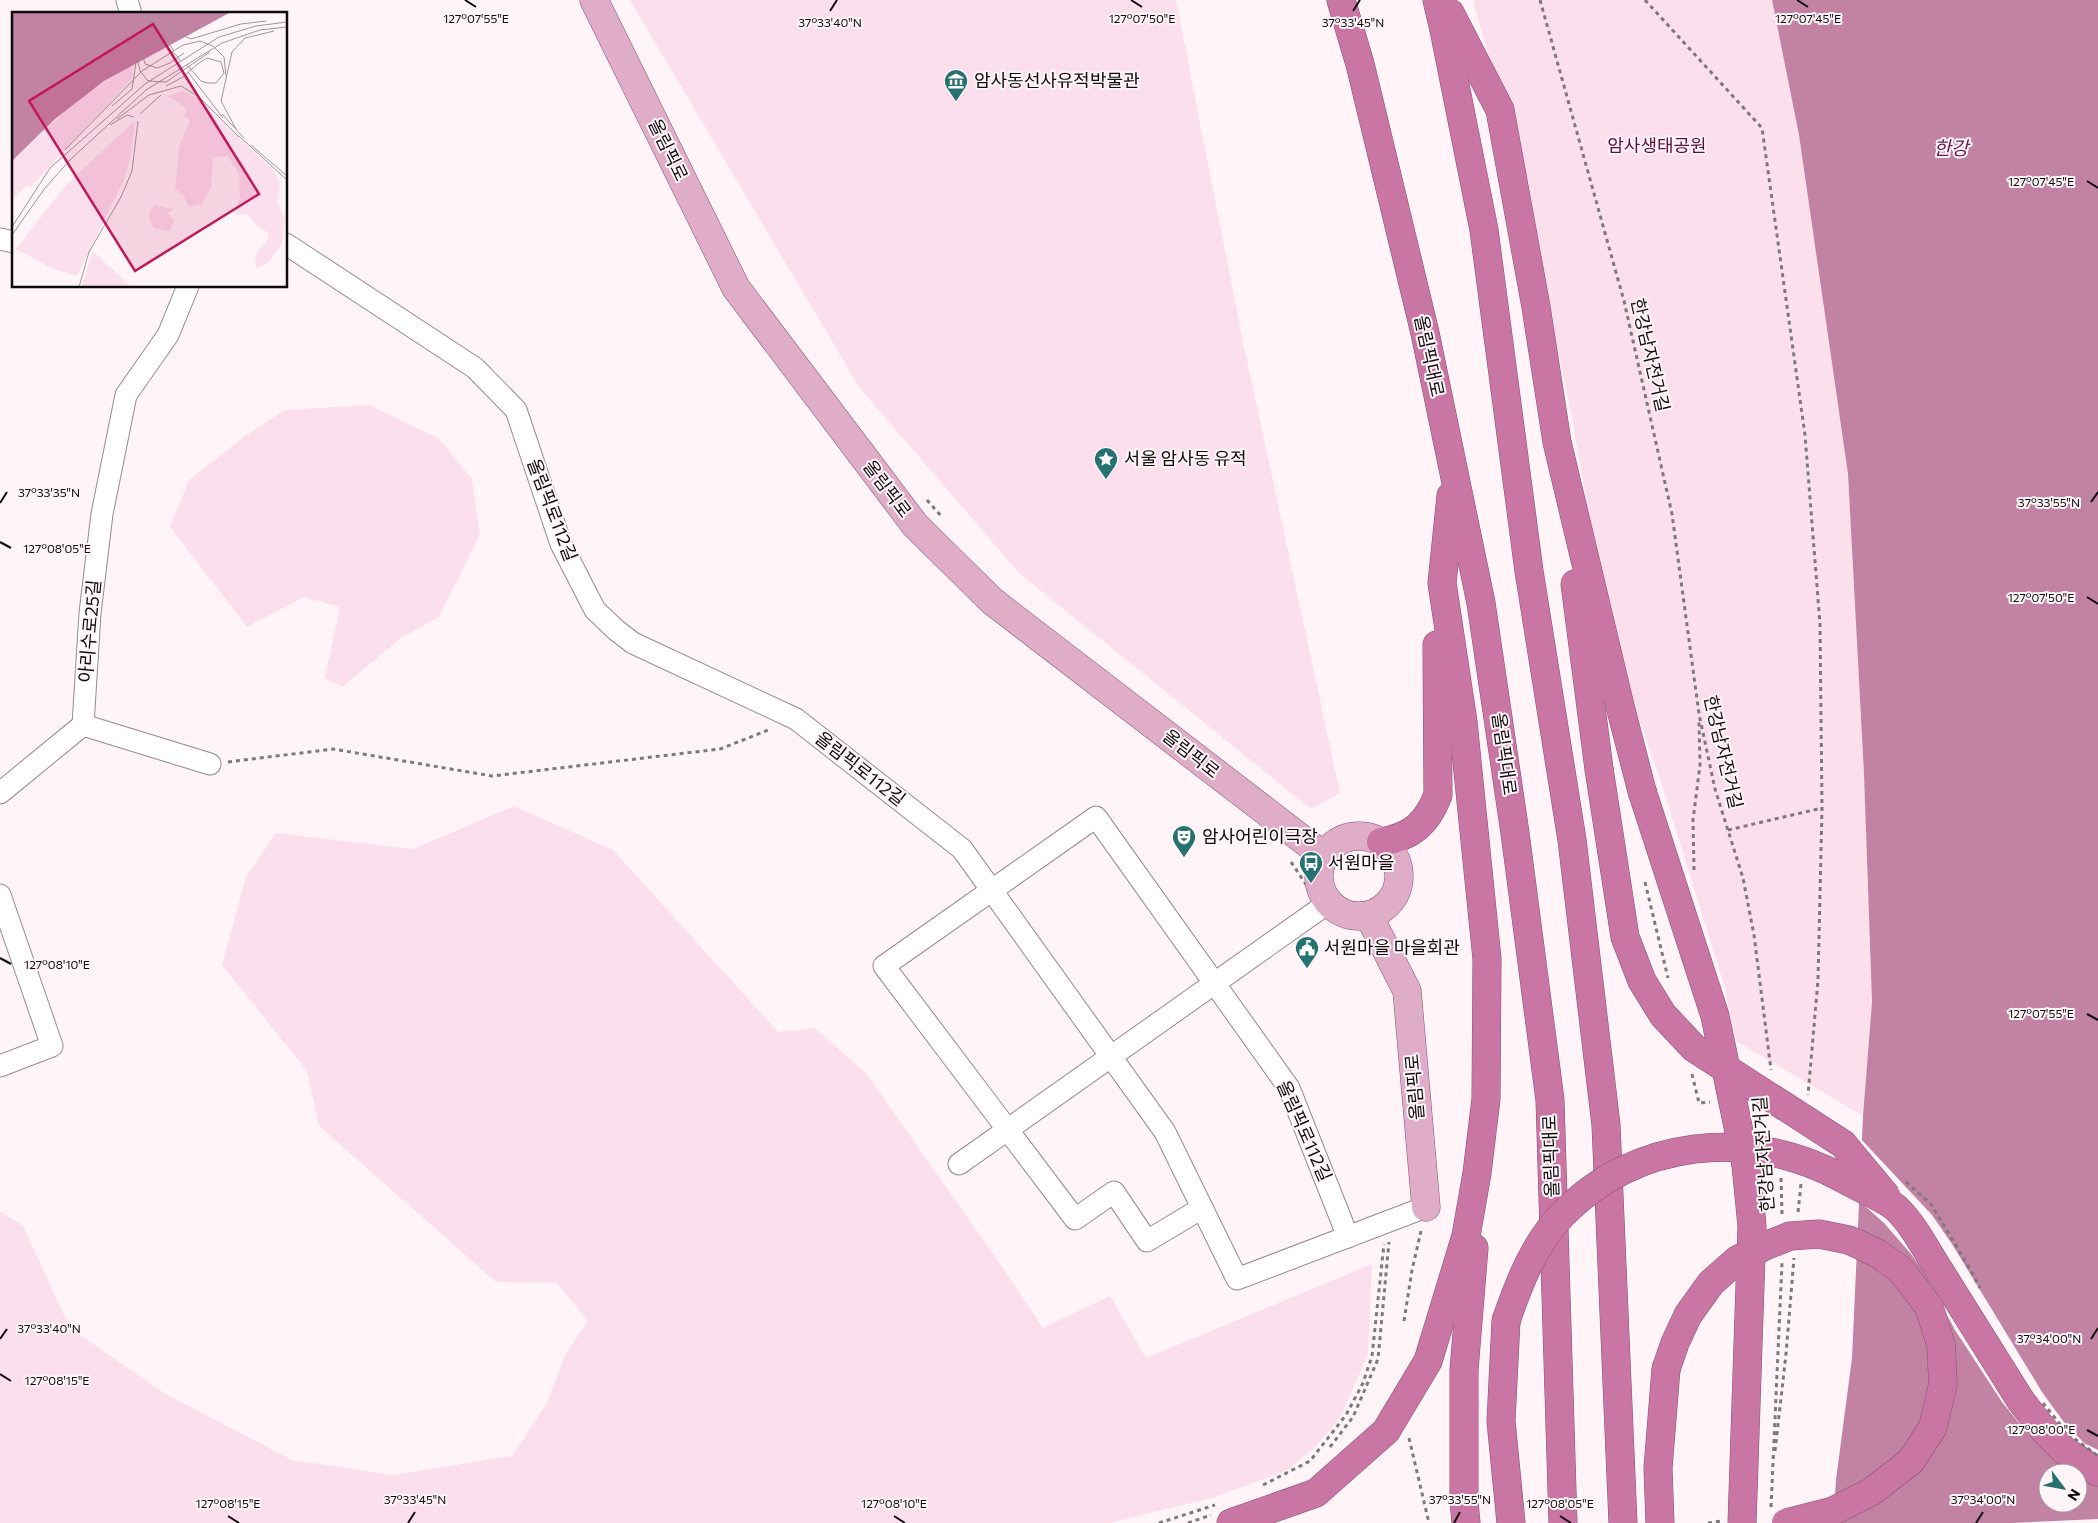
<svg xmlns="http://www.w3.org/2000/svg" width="2098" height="1523" font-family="Commissioner,'Noto Sans KR',sans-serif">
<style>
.green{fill:#fcdfed}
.water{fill:#c282a4;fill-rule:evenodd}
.pier{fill:#fff5f9}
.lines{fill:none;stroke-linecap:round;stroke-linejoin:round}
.minor-casing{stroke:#948b8f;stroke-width:23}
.major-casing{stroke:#88516f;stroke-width:29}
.highway-casing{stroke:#88516f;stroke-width:29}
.path{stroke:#7e787a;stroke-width:3;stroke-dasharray:4 4;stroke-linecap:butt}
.minor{stroke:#fff;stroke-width:21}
.major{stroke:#dfadc8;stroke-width:28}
.highway{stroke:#ca76a4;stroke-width:28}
.highway-bridge-casing{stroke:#88516f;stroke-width:29;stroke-linecap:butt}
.path-bridge{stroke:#7e787a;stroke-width:3;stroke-dasharray:4 4;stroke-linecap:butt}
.highway-bridge{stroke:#ca76a4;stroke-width:28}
.ticks{fill:none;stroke:#0e0b0c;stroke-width:2}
.labels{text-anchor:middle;stroke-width:4;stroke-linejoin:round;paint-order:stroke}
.poi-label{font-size:18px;fill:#0e0b0c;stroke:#fff5f9;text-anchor:start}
.park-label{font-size:18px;fill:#5d0f41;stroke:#fff5f9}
.street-label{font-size:18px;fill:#0e0b0c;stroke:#fff5f9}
.water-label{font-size:19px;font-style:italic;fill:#651848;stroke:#fff5f9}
.inset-road{fill:none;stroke:#9f979a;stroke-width:1}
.view{fill:#c2185b;fill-opacity:0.15;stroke:#c2185b;stroke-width:2.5}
.inset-edge{fill:none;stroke:#0e0b0c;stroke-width:2.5}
.ticks-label{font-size:12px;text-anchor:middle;fill:#0e0b0c;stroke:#fff5f9;stroke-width:4;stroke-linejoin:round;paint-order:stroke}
</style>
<rect width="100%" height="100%" fill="#fff5f9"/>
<!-- green -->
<g class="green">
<polygon points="630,0 1176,0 1242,337 1340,793 1311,809 1019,573 859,387"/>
<polygon points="1473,0 1772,0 1799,135 1848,474 1864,774 1872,1002 1863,1116 1736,1041 1724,985 1662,785 1619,661 1592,529 1567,392 1504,111"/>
<polygon points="369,405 438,438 472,479 480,534 439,617 401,638 342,687 325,678 340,607 304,597 247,627 170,527 189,480 245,436 285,410"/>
<polygon points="514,806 613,850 778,1032 814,1028 866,1073 996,1258 1043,1328 1110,1296 1146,1358 1372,1264 1368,1354 1341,1416 1317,1445 1288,1470 1212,1498 1109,1523 0,1523 0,1211 23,1226 70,1328 164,1393 292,1460 393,1475 512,1456 547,1403 566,1353 588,1321 557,1283 496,1282 319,1126 307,1071 222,965 246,877 276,833 413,849"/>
</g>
<!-- water -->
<path class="water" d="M1772,0H2098V1523H1833L1836,1480L1852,1358L1863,1116L1872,1002L1864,774L1848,474L1799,135ZM2048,1473H2078V1503H2048Z"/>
<!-- pier -->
<g class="pier">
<polygon points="1860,1138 1932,1215 1952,1244 2042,1392 2063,1421 2084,1443 2098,1450 2098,1482 2049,1453 2028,1434 2002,1402 1955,1330 1925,1274 1911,1254 1884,1223 1857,1199"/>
<polygon points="2098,1519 2098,1523 2011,1523"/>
</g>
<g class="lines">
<!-- minor casing -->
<g class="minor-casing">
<g id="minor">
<polyline points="127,0 131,14"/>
<polyline points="0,239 14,242"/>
<polyline points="286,244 475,368 516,410 561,544 595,610 616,630 633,643 796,719 962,849 1165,1132 1237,1279 1426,1207"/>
<polyline points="83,725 90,613 102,514 126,395 168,335 188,286"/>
<polyline points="0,793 83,725 210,764"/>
<polyline points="0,895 52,1046 0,1066"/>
<polyline points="959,1164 1328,903"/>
<polyline points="1202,1208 1147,1241 1114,1192 1075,1219 884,966 1096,817 1289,1088 1348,1237"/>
</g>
</g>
<!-- major casing -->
<g class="major-casing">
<g id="major">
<polyline points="594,0 736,288 915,525 992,601 1324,856"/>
<circle cx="1359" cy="876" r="40"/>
<polyline points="1369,916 1407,991 1426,1207"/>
</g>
</g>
<!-- highway casing -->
<g class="highway-casing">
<g id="highway">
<polyline points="1341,0 1360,64 1425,333 1481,603 1515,833 1550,1100 1563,1523"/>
<polyline points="1437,0 1444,30 1484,230 1529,571 1572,840 1606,1125 1623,1523"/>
<polyline points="1450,13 1500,110 1536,307 1557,442 1620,706 1642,791"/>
<polyline points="1575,584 1599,769"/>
<path d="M1381,842C1411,837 1427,824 1438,795L1437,645"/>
<polyline points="1506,1321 1501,1421 1511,1523"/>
<polyline points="2021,1401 2043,1429 2065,1451 2098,1472"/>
<polyline points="1231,1523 1316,1493 1386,1431 1428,1361 1466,1236 1477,1173 1486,1099 1487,959 1463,722 1442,583 1451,496"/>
<polyline points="1466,1523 1464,1501 1464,1370 1474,1248"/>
<polyline points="1660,1523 1658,1468 1666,1369"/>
</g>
</g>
<!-- path -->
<g class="path">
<polyline points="1540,0 1624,301 1672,514 1699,714 1715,789 1743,878 1754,935 1771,1070"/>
<polyline points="1645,0 1762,128 1805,435 1820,624 1822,808 1818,980 1808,1095"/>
<polyline points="927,500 941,516"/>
<polyline points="228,762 333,749 492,776 720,749 771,729"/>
<polyline points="1728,830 1822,808"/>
<polyline points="1291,862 1311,892"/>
<polyline points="1694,870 1693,820 1700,765 1699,722"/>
<polyline points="1645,882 1668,978"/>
<polyline points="1337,921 1349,927"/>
<polyline points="1692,1074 1699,1103 1710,1102"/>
<polyline points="1781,1178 1782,1214"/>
<polyline points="1798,1212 1801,1184"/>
<polyline points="1404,1321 1412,1270 1421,1231"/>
<polyline points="1409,1438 1429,1523"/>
<polyline points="1330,1447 1353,1417 1378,1359 1389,1242"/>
<polyline points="1775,1451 1786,1354 1794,1258"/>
<polyline points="1263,1485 1310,1461 1346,1415 1363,1383 1372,1356 1384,1244"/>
<polyline points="1771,1507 1782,1263"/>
<polyline points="1159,1523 1215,1505"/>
<polyline points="1188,1523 1211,1515"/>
</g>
<!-- minor -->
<use href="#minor" class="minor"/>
<!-- major -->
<use href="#major" class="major"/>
<!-- highway -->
<use href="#highway" class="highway"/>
<!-- highway-bridge casing -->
<g class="highway-bridge-casing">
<g id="highway-bridge">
<polyline points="1599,769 1625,937 1642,981 1663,1015 1694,1048 1843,1144 1887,1197"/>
<polyline points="1642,791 1715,1016 1746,1165 1752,1226 1742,1523"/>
<path d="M1506,1321C1519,1283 1534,1244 1562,1215C1635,1139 1749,1128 1840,1177C1853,1185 1886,1199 1896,1208C1914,1225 1926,1250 1939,1270C1967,1314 1994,1358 2021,1401"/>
<polyline points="1666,1369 1675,1343 1688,1315 1711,1283 1737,1260 1765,1246 1790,1236 1819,1234 1849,1240 1877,1253 1901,1270 1929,1307 1941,1345 1943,1384 1933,1427 1911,1461 1871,1492 1833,1511 1786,1523"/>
</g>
</g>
<!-- path-bridge -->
<g class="path-bridge">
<polyline points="1906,1182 1931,1204 1970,1269 1980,1288"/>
<polyline points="2043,1403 2067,1433 2098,1456"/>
<polyline points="1708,1523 1721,1521"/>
</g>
<!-- highway-bridge -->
<use href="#highway-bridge" class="highway-bridge"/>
</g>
<!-- ticks -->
<path class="ticks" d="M465,0L476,7M1131,0L1142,7M1797,0L1808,7M830,11L837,0M1353,11L1360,0M2087,181L2098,188M2091,502L2098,492M0,503L7,492M0,542L11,548M2087,597L2098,604M0,958L11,964M2087,1014L2098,1020M0,1339L7,1329M2091,1339L2098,1328M0,1374L11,1381M2087,1430L2098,1436M228,1516L239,1523M894,1516L905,1523M1560,1516L1571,1523M408,1523L415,1512M1454,1523L1460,1512M1976,1523L1983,1512"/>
<!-- icons -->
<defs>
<g id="museum-pin" transform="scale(1.25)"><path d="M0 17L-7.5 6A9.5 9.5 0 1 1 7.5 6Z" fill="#267172" stroke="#fff5f9"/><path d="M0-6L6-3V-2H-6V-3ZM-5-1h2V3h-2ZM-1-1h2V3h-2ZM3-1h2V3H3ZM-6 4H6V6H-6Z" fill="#fff"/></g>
<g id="sight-pin" transform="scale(1.25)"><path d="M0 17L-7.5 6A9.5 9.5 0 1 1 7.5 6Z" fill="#267172" stroke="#fff5f9"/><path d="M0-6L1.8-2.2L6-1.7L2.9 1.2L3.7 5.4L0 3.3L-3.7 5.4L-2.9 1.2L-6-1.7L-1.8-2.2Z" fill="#fff"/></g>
<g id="theatre-pin" transform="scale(1.25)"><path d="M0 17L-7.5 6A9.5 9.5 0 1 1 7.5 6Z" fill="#267172" stroke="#fff5f9"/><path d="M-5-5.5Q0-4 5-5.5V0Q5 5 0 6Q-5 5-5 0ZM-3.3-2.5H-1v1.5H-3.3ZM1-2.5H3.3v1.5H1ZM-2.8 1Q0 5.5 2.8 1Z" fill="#fff"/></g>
<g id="bus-pin" transform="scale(1.25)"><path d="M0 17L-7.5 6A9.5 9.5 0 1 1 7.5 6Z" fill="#267172" stroke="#fff5f9"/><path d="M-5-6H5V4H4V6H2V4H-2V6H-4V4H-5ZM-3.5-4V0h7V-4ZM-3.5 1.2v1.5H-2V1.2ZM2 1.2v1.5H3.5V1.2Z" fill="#fff"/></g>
<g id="civic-pin" transform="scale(1.25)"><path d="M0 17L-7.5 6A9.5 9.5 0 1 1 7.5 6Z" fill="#267172" stroke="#fff5f9"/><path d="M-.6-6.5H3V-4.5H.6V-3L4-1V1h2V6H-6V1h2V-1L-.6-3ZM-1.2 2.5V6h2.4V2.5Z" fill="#fff"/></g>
</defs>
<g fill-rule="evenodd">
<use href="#museum-pin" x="956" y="81"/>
<use href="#sight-pin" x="1106" y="459"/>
<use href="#theatre-pin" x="1184" y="837"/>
<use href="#bus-pin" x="1311" y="863"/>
<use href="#civic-pin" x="1307" y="948"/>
</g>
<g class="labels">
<!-- poi labels -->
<g class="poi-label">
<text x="974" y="87">암사동선사유적박물관</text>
<text x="1124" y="465">서울 암사동 유적</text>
<text x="1202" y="843">암사어린이극장</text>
<text x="1328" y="869">서원마을</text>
<text x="1324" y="954">서원마을 마을회관</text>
</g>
<!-- park labels -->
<g class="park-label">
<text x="1657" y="152">암사생태공원</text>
</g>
<!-- street labels -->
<g class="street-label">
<text transform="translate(668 150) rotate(64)" y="6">올림픽로</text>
<text transform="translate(1650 355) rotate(77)" y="6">한강남자전거길</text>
<text transform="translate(1429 356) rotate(78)" y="6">올림픽대로</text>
<text transform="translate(887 489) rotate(53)" y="6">올림픽로</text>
<text transform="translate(552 510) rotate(69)" y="6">올림픽로112길</text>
<text transform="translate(90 631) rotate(-85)" y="6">아리수로25길</text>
<text transform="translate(1723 752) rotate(77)" y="6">한강남자전거길</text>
<text transform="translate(1191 754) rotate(38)" y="6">올림픽로</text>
<text transform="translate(1504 754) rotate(82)" y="6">올림픽대로</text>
<text transform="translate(860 769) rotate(38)" y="6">올림픽로112길</text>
<text transform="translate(1415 1087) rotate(-95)" y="6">올림픽로</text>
<text transform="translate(1304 1131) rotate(66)" y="6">올림픽로112길</text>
<text transform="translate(1764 1154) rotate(-94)" y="6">한강남자전거길</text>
<text transform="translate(1551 1156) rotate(-92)" y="6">올림픽대로</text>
</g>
<!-- water labels -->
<g class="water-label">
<text x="1951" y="155">한강</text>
</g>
</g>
<!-- overview -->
<g transform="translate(12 12)">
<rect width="275" height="275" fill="#fff5f9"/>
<path d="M120,52V66L18,176L15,173L0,189V149L68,86ZM170,79L184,85L262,159L268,172L265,190L273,207L270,232L257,250L244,257L243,243L256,228V221L245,214L236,203L222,202L228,186L227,162L216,144L201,145L199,176L190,192L177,195L171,183L163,177L167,135L178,108L172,104L175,97L156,84ZM120,111L123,112L118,148L111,170L65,264L41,257L4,237L53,174ZM142,193L162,197L156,201L162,208L158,219L142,216L138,209L137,202ZM81,239L119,275H69Z" fill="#fcdfed"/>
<path d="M0,0H219L92,69L43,107L0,149Z" fill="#c282a4"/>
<path class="inset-road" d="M132,0L136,18L125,45L128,59L136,69L154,70L198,40M135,0L162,39M142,0L161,19L179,27L229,12L254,9M169,50L164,43L153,34L145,30L134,34L130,41L133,52L145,56L158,51L172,41M176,60L211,106M154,74L171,65L181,56L187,51L195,46L209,50L212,61L204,71H195L189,69L183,62L175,53M100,94L120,77L124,50M128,102L149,83M210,102L232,126M105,107L137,83L169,74L187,85L227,125M98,113L115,103L122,105M224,117L209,89L220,40L233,26L262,19M227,124L275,168M239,133L275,164M53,138L130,59L171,33L188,29L201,34L212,45L214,64M0,215L38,156L133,72L207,25L244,14L275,10M0,223L33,176L60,146L134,78L210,31L248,18L275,15M67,275L77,240L109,185L120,159L126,109"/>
<path class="view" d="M141,12L247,182L123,259L17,89Z"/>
<rect width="275" height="275" class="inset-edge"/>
</g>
<g class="ticks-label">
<text x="476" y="23">127°07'55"E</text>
<text x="1808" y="23">127°07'45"E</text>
<text x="1142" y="23">127°07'50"E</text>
<text x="830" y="27">37°33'40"N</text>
<text x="1353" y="27">37°33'45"N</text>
<text x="2041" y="186">127°07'45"E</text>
<text x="49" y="497">37°33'35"N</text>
<text x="2049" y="507">37°33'55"N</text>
<text x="57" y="553">127°08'05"E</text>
<text x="2041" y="602">127°07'50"E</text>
<text x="57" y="969">127°08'10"E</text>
<text x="2041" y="1018">127°07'55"E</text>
<text x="49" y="1333">37°33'40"N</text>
<text x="2049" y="1343">37°34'00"N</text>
<text x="57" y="1385">127°08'15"E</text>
<text x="2041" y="1434">127°08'00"E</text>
<text x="415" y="1504">37°33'45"N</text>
<text x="1460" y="1504">37°33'55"N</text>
<text x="1983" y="1504">37°34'00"N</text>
<text x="228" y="1508">127°08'15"E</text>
<text x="894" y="1508">127°08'10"E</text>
<text x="1560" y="1508">127°08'05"E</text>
</g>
<!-- north arrow -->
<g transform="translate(2063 1488) rotate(122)"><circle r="24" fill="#fff5f9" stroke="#9f979a"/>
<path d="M0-4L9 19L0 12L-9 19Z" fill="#267172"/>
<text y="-8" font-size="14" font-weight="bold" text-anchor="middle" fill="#0e0b0c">N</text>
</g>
</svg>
